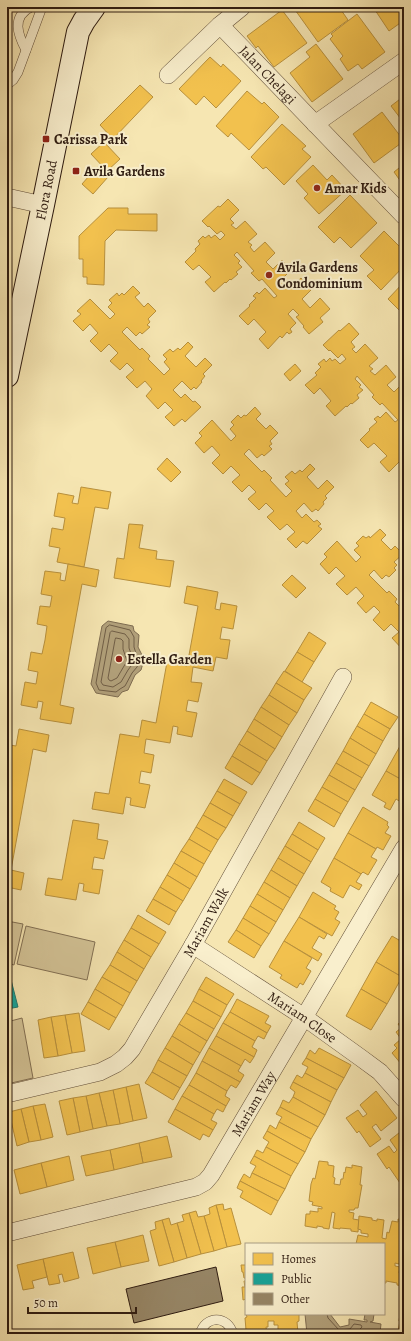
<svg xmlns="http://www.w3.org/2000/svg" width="411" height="1341" font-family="Alegreya,serif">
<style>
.green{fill:#d4c497;stroke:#827054}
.water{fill:#b2a17b;stroke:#7e6c51}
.homes{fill:#f2c14e;stroke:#b8903c}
.public{fill:#17a398;stroke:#1e7a70}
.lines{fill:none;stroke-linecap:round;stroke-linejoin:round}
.shore{stroke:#705e46;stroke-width:1}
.building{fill:#968565;stroke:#2f1c11}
.lane-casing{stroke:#614e39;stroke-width:10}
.street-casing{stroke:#614e39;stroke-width:18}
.secondary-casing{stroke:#2f1c11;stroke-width:24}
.lane{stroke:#f9efcd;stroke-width:9}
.street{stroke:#f9efcd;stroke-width:17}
.secondary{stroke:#f9efcd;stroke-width:22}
.poi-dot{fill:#8f2418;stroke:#f9efcd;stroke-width:1.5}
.labels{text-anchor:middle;stroke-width:4;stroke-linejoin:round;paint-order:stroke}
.street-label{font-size:14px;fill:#2f1c11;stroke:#f9efcd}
.poi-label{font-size:14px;font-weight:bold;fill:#2f1c11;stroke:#f9efcd;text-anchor:start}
</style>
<rect width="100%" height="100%" fill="#f6e6b2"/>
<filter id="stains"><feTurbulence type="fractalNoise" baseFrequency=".005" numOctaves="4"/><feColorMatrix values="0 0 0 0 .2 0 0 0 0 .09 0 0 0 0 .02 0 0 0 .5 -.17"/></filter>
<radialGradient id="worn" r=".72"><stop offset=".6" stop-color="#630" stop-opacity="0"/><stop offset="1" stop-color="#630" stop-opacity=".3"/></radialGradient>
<!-- green -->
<g class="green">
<polygon points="7,921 23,924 14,965 7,963"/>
<polygon points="26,926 95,942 87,980 17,964"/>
<polygon points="22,1018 33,1078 7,1084 7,1022"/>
</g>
<!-- water -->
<g class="water">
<polygon points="108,621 133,626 134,631 139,635 138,647 142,655 143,663 141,670 135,675 128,690 122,692 118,697 96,693 91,684 102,626"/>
<polygon points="305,1314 330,1314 340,1327 349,1325 349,1319 367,1322 367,1320 364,1320 365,1314 374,1314 373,1321 370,1322 381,1324 380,1333 363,1332 362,1334 307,1334"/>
</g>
<!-- homes -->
<g class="homes">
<polygon points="293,7 339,7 348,20 318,42"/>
<polygon points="373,7 404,7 404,23 403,21 389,31"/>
<polygon points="282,10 307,43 274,67 258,46 256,48 247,36"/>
<polygon points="357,14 385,52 362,69 358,64 348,71 340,59 343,56 330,39 333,36 331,34"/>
<polygon points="316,44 343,79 312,102 290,73 310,57 306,52"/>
<polygon points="210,57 221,67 223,64 241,81 216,108 204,96 196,105 179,89"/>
<polygon points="140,85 153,97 113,139 100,125"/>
<polygon points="247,91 262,104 264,102 279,117 249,150 231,133 228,137 216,126"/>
<polygon points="404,96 404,123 391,106"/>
<polygon points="382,112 404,141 374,163 353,134"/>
<polygon points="282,124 306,146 302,149 311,157 284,185 266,167 263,169 251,157"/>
<polygon points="104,142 120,159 107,171 91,154"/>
<polygon points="404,164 404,186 394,172"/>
<polygon points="313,165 327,180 332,175 346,190 319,214 304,198 308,194 296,181"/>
<polygon points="97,167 108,177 93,194 82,184"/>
<polygon points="350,195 377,223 351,248 340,237 334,243 318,227"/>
<polygon points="228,199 239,210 230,219 234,223 231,225 236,229 245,221 257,234 248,242 252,245 250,247 254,252 265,242 275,253 266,262 273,269 282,260 291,270 283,278 291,287 301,278 311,290 302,299 310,308 320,298 330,309 320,318 323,322 309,334 303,327 304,326 296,317 299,315 293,309 288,314 296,323 290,329 292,332 289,334 287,332 282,338 280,336 268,349 259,339 266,332 254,319 248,325 239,316 250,306 249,305 256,298 253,296 257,292 259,294 265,288 274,298 277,296 262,279 259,281 251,273 254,271 237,252 234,255 240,261 238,263 242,267 236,272 238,274 231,280 230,279 226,283 225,282 214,292 205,282 211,277 199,265 193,270 185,262 196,251 195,249 200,244 198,241 203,236 205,238 209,235 211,238 215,235 220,240 225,235 221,231 217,234 209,226 208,227 202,221 218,206 220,207"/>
<polygon points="108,208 128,208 128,214 157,214 157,231 116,230 105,241 104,285 87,284 87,277 83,277 83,259 79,259 79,236"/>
<polygon points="384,231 404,251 404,266 381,290 367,276 374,270 360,256"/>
<polygon points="404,282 404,313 403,314 388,299"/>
<polygon points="133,286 140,293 135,297 144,307 148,303 156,311 148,319 150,322 147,325 150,327 142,334 140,332 136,336 127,327 122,332 140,350 142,348 150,356 148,359 164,375 170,369 164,362 167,359 163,355 170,349 173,352 178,348 180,350 188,342 193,347 185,356 196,367 205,358 212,365 203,374 205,376 201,381 202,382 196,389 194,387 191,390 182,381 173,390 181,398 185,394 193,402 195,401 201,407 185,422 182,419 174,426 165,417 173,410 165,402 158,409 146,396 152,389 145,381 137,388 126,377 134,370 127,363 120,370 110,361 118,353 109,344 101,352 90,341 98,333 90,324 83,331 73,321 81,314 77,311 90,299 110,319 115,314 108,307 112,303 109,300 117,293 119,296 122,293 124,295"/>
<polygon points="349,323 359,334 351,342 355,347 352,349 356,353 365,344 378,358 369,366 373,369 370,371 375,375 386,365 396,377 387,385 394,392 403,383 404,384 404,460 402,461 401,460 389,472 380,462 387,456 374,443 368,448 360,440 370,430 369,429 377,422 374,419 378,416 380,418 386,412 395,422 398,420 382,403 380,405 372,397 374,395 357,376 355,379 361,385 359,387 363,390 357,395 359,398 352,404 351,403 347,407 346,406 335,416 326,406 331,401 320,388 314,394 305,385 317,375 315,373 321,367 318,364 324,359 326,362 330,358 332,361 335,359 340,364 346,359 342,354 338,358 330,350 329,351 323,345 339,330 340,331"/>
<polygon points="295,364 301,371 290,381 284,374"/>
<polygon points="255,407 261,414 256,419 266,429 270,425 278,433 270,441 272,444 269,446 272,449 264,456 262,454 257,458 249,449 244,454 262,472 264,470 272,478 270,480 286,497 292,491 285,484 289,481 285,477 292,471 295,474 300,470 302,472 310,464 315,469 307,477 318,489 327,480 334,487 325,496 327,498 323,502 324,504 318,511 316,509 312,512 304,503 296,511 302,518 306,514 314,522 317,520 321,524 318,526 322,529 307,544 303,541 296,548 287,539 295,532 287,524 280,530 267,517 274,511 266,503 259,510 248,499 256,492 249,485 242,492 232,482 240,475 231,466 223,474 212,463 220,455 212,446 204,453 195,443 202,436 199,433 212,420 231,441 236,436 230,429 234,425 231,422 238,415 241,418 244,415 246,416"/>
<polygon points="167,458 181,472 171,482 157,469"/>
<polygon points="81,487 111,492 108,509 95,507 84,567 57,562 60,548 49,546 52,528 63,530 65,518 54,516 58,493 74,496 72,503 78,504"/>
<polygon points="129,524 143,525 139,548 157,551 156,559 174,561 170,587 114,578 117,558 124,559"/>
<polygon points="380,529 386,535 381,540 391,550 395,546 403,554 394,562 397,565 394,568 396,570 389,577 386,575 382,579 374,570 369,575 387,593 389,591 397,599 395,602 404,611 404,651 392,638 399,632 391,624 384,631 373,620 380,612 374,606 366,613 357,603 364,596 356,587 347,595 336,584 345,576 336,567 329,574 320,564 327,557 324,554 337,541 356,562 361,557 354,550 359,546 356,543 363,536 366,538 369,536 370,538"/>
<polygon points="68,564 99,570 96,587 82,584 60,705 74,708 71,724 40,719 43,702 38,701 37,708 21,705 25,682 36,684 38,672 28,670 31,652 42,654 45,640 47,626 37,624 40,606 50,607 52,596 41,594 45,571 61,573 60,580 65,581"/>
<polygon points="292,575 306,588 296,598 282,585"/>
<polygon points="187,586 218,592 215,609 220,610 221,603 237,606 233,629 222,627 220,639 230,640 227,659 216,657 213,671 193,667 191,682 202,683 198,702 188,700 186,711 197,713 192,737 177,734 178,727 173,726 170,743 146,739 144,753 154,755 151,773 141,771 139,783 150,785 145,808 130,805 131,798 126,797 123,814 92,809 95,792 109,794 120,734 139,737 142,720 156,723 167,662 187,666 198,606 184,603"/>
<polygon points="309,632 326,643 314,662 297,652"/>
<polygon points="297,652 314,662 302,682 285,671"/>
<polygon points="284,671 312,688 304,700 276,683"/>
<polygon points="276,683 304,700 297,713 269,695"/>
<polygon points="269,695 297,713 289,725 261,707"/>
<polygon points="371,702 398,717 390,729 364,714"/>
<polygon points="261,707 289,725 282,737 254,719"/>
<polygon points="364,714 390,729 383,741 357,726"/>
<polygon points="254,719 282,737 275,749 247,731"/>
<polygon points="357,726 383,741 376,754 350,738"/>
<polygon points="19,729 49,735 46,752 33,749 11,870 24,873 21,890 7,887 7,738 11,738 10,745 16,746"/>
<polygon points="247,731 275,749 267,761 239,744"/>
<polygon points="350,738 376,754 369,766 343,751"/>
<polygon points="239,744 267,761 260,773 232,756"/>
<polygon points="400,746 404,748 404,781 386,771"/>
<polygon points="343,751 369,766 362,778 336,763"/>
<polygon points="232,756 260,773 252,785 225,768"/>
<polygon points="336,763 362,778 355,790 329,775"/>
<polygon points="386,771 404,781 404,804 396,799 390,810 384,807 386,803 372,795"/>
<polygon points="329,775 355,790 348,802 322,787"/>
<polygon points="224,779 247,792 240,804 217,791"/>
<polygon points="322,787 348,802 341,814 315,799"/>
<polygon points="217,791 240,804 233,816 210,803"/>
<polygon points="315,799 341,814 334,827 308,811"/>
<polygon points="210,803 233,816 226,828 203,815"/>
<polygon points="363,807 388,822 387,825 389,827 385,833 391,836 383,850 377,847 376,849 348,833"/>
<polygon points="203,815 226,828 218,840 196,827"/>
<polygon points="73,820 99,824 97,839 108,841 104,859 94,857 92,869 103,870 99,894 83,891 84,884 79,883 76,900 45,895 48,878 62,880"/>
<polygon points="299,822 325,838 318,850 292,834"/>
<polygon points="196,827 218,840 211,852 189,839"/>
<polygon points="348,833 376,849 371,857 377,860 368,875 363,872 361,874 334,858"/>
<polygon points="292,834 318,850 311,862 285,846"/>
<polygon points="189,839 211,852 204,864 181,851"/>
<polygon points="285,846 311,862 304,874 278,858"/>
<polygon points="181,851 204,864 197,877 174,863"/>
<polygon points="278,858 304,874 297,886 271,870"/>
<polygon points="334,858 361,874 356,882 362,885 359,890 350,885 343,898 330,891 331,888 321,882"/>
<polygon points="174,863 197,877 190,889 167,875"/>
<polygon points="271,870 297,886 290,898 264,882"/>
<polygon points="167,875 190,889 183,901 160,887"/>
<polygon points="264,882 290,898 283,910 257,894"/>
<polygon points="160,887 183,901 176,912 153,899"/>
<polygon points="313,892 336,906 334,909 339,912 335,919 340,922 332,936 299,917"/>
<polygon points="257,894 283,910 276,922 250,906"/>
<polygon points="153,899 176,912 169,925 146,911"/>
<polygon points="250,906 276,922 269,934 243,918"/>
<polygon points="138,915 166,932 159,944 131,928"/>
<polygon points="299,917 327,934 324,939 319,936 312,948 322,954 318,961 284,941"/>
<polygon points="243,918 269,934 261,946 236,930"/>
<polygon points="131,928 159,944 151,957 124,940"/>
<polygon points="236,930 261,946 254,958 228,942"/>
<polygon points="392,936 404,943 404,973 402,977 376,962"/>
<polygon points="124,940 151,957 144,969 117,952"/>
<polygon points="284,941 312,958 306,968 311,971 303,985 300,983 297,988 280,978 282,975 269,967"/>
<polygon points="117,952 144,969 137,981 110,965"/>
<polygon points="376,962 402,977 387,1004 361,989"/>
<polygon points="110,965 137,981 130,993 102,977"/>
<polygon points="102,977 130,993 123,1006 95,989"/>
<polygon points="206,977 234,994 227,1005 199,989"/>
<polygon points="95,989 123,1006 116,1018 88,1002"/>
<polygon points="199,989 227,1005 221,1017 193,1001"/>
<polygon points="361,989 387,1004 371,1030 346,1016"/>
<polygon points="237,999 269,1016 265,1023 271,1026 267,1033 230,1012"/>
<polygon points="193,1001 221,1017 214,1029 186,1013"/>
<polygon points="88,1002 116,1018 109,1030 81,1014"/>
<polygon points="230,1012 267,1033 264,1039 258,1036 255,1041 223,1023"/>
<polygon points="79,1013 85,1051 72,1053 65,1015"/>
<polygon points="186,1013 214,1029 207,1041 179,1024"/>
<polygon points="65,1015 72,1053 58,1056 51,1017"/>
<polygon points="51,1017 58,1056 44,1058 38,1020"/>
<polygon points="404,1019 404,1063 402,1065 392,1053 397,1048 394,1045 401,1039 396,1032 401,1028 398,1024"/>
<polygon points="223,1023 255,1041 252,1047 257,1050 254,1057 216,1036"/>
<polygon points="179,1024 207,1041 200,1053 172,1036"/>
<polygon points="172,1036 200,1053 193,1065 165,1048"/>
<polygon points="216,1036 254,1057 250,1063 245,1059 241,1066 209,1048"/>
<polygon points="165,1048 193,1065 187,1076 158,1060"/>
<polygon points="209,1048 241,1066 238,1071 244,1075 240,1082 202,1061"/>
<polygon points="319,1048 351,1065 344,1078 306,1058 310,1050 315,1054"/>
<polygon points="306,1058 344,1078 337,1090 305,1073 308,1067 302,1064"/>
<polygon points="158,1060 187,1076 180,1088 152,1072"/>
<polygon points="202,1061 240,1082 236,1088 231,1085 227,1091 196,1073"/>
<polygon points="152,1072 180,1088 173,1100 145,1083"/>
<polygon points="196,1073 227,1091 225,1096 230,1099 226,1106 189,1085"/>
<polygon points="305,1073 337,1090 331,1102 293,1082 297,1075 302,1078"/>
<polygon points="293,1082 331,1102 325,1115 293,1097 295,1092 290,1088"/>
<polygon points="139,1084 147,1118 133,1121 126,1087"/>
<polygon points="189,1085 226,1106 223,1112 217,1109 214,1114 182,1096"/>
<polygon points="126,1087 133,1121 120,1124 113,1090"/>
<polygon points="113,1090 120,1124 107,1126 99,1093"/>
<polygon points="376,1091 397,1118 381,1131 376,1124 372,1127 381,1139 370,1147 359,1131 357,1133 346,1118 358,1110 363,1117 367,1114 360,1105"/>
<polygon points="99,1093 107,1126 93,1129 86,1096"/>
<polygon points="86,1096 93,1129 80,1132 73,1098"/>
<polygon points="182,1096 214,1114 211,1120 217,1123 213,1130 175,1109"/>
<polygon points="293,1097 325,1115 318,1127 280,1107 283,1100 289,1103"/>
<polygon points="73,1098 80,1132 67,1135 59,1101"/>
<polygon points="45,1104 53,1137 41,1140 33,1106"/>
<polygon points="33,1106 41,1140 29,1142 21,1109"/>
<polygon points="280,1107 318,1127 311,1139 279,1122 282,1117 276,1114"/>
<polygon points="21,1109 29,1142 17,1146 9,1112"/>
<polygon points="175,1109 213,1130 209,1137 203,1134 200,1140 168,1122"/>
<polygon points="279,1122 311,1139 305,1152 267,1131 270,1125 276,1129"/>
<polygon points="404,1129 404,1162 402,1163 404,1165 404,1180 400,1183 389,1167 387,1169 377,1154 389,1146 394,1153 397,1150 390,1140"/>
<polygon points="267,1131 305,1152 298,1164 266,1147 269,1142 263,1138"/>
<polygon points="167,1136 172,1157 143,1163 139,1143"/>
<polygon points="139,1143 143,1163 114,1170 110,1150"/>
<polygon points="266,1147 298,1164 291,1176 254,1156 257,1150 263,1153"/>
<polygon points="110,1150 114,1170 86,1176 81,1156"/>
<polygon points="69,1156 74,1180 47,1187 41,1163"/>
<polygon points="254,1156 291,1176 285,1189 252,1173 256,1166 250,1163"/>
<polygon points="319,1161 328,1162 328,1165 334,1166 333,1177 335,1178 334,1184 340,1185 341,1179 343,1179 344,1172 345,1173 346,1167 352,1168 352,1165 362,1167 360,1185 362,1185 358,1208 355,1208 354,1210 349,1210 349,1212 354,1213 353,1219 359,1220 358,1232 351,1231 351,1229 340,1228 340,1229 333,1228 335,1213 332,1212 329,1229 323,1228 323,1227 317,1226 317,1228 305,1226 306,1214 310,1214 310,1211 318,1212 318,1208 322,1209 322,1207 312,1205 313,1202 309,1201 311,1184 313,1178 315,1179"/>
<polygon points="41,1163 47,1187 20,1194 14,1170"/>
<polygon points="252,1173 285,1189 278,1201 240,1181 244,1174 250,1178"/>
<polygon points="240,1181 278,1201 271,1215 240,1197 243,1191 237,1188"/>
<polygon points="223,1204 224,1210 231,1208 241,1244 227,1247 216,1205"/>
<polygon points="216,1205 227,1247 214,1251 204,1216 210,1214 209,1208"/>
<polygon points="196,1211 198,1217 204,1216 214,1251 201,1254 189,1213"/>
<polygon points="189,1213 201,1254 187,1258 177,1223 184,1221 182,1215"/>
<polygon points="359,1216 372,1218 372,1220 377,1221 377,1219 384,1220 382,1238 386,1239 387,1232 389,1233 392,1221 398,1222 398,1219 404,1220 403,1262 400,1261 399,1264 395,1263 395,1266 400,1267 399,1273 404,1274 404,1286 397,1285 397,1283 386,1281 386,1283 384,1283 384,1244 356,1244 358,1235 368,1237 368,1234 361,1233 361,1230 358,1229"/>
<polygon points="169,1218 171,1225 177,1223 187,1258 174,1262 162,1220"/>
<polygon points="162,1220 174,1262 159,1266 150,1231 156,1229 155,1222"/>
<polygon points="143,1235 149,1261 121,1267 115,1242"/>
<polygon points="115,1242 121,1267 93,1274 87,1248"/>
<polygon points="73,1252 79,1278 64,1282 62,1274 58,1275 60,1283 49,1285 43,1259"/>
<polygon points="43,1259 47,1277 32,1281 34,1288 23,1290 17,1265"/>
<polygon points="241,1265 246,1265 246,1299 243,1300 242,1287 245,1287 244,1281 246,1281 246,1278 244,1278 243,1272 242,1272"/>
<polygon points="403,1289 404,1289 404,1306 402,1306"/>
<polygon points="403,1308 404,1308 404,1334 401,1334 402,1331 398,1331 400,1321 399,1321 400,1314 402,1314"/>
<polygon points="246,1314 299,1314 299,1321 297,1322 298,1333 301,1332 301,1334 278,1334 278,1325 274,1325 274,1321 268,1321 268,1327 266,1327 267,1334 249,1334 249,1330 246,1330 245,1318 247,1317"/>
<polygon points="172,1330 172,1333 178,1333 179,1334 163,1334 164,1334 164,1331"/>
</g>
<!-- public -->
<polygon class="public" points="10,976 18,1007 7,1009 7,977"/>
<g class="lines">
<!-- shore -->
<g class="shore">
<polygon points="110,625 130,630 134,637 134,647 139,663 137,667 132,673 125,686 120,689 116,692 99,690 96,683 106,628"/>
<polygon points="112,631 125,634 129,639 129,648 134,662 128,670 121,682 113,687 103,685 101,682 110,633"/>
<polygon points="116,638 121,639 123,641 123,649 127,661 117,678 111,681 109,680 108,678 115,640"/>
<polyline points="327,1314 328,1318 339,1330 350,1329 354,1324 361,1325 362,1327 359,1330 359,1334"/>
</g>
</g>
<!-- building -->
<polygon class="building" points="216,1267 223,1301 134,1323 126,1289"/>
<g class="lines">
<!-- lane casing -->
<g class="lane-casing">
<g id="lane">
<path d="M26,50C18,35 11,17 31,7"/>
<polyline points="7,85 13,80 18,72 42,7"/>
<path d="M200,1334C205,1315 228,1315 233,1334"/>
</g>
</g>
<!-- street casing -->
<g class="street-casing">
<g id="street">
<path id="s1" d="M220,25L404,216"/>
<polyline points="168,75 220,25 242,7"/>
<polyline points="315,124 404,61"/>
<polyline points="7,197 43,205"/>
<path id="s2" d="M193,945L304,1017L361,1058L380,1072L404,1099"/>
<path id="s3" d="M7,1094L100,1072L116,1064L125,1057L132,1049L193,945L343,677"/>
<path id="s4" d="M7,1233L196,1187L205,1182L211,1175L404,848"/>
</g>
</g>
<!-- secondary casing -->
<g class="secondary-casing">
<g id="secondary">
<path id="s5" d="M7,376L43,205L78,32L84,21L94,7"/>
</g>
</g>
<!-- lane -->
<use href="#lane" class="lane"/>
<!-- street -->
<use href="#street" class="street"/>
<!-- secondary -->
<use href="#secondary" class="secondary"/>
</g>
<!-- markers -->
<g class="poi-dot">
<rect x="42" y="135" width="8" height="8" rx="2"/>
<rect x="72" y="167" width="8" height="8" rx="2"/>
<circle cx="317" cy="188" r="4"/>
<circle cx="269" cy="275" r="4"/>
<circle cx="119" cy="659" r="4"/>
</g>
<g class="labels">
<!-- street labels -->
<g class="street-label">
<text dy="5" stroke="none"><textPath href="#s1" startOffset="69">Jalan Chelagi</textPath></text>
<text dy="5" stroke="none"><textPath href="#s5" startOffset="190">Flora Road</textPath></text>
<text dy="5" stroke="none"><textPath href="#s3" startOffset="282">Mariam Walk</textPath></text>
<text dy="5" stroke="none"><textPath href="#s2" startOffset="131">Mariam Close</textPath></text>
<text dy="5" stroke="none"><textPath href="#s4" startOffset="297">Mariam Way</textPath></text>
</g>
<!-- poi labels -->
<g class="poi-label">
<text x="54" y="144">Carissa Park</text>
<text x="84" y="176">Avila Gardens</text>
<text x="325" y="193">Amar Kids</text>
<text x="277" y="272">Avila Gardens<tspan x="277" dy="16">Condominium</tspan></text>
<text x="127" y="664">Estella Garden</text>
</g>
</g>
<!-- margin -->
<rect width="411" height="1341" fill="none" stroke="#f6e6b2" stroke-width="24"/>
<rect x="8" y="8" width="395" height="1325" fill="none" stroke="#2f1c11" stroke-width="2"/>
<rect x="12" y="12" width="387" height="1317" fill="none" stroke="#2f1c11"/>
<!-- legend -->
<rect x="245" y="1243" width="140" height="72" fill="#f9efcd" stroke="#a89b82"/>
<rect x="253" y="1253" width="20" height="12" fill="#f2c14e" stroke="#a89b82"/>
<text x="281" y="1263" font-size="12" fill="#2f1c11">Homes</text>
<rect x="253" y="1273" width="20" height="12" fill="#17a398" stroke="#a89b82"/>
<text x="281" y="1283" font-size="12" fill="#2f1c11">Public</text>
<rect x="253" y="1293" width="20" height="12" fill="#968565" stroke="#a89b82"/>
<text x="281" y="1303" font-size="12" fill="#2f1c11">Other</text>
<!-- scale -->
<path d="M28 1307v6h108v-6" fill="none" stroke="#2f1c11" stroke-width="2"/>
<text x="34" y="1307" font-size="12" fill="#2f1c11" stroke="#f9efcd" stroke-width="3" paint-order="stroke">50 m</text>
<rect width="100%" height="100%" filter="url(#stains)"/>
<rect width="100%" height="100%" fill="url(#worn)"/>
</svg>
